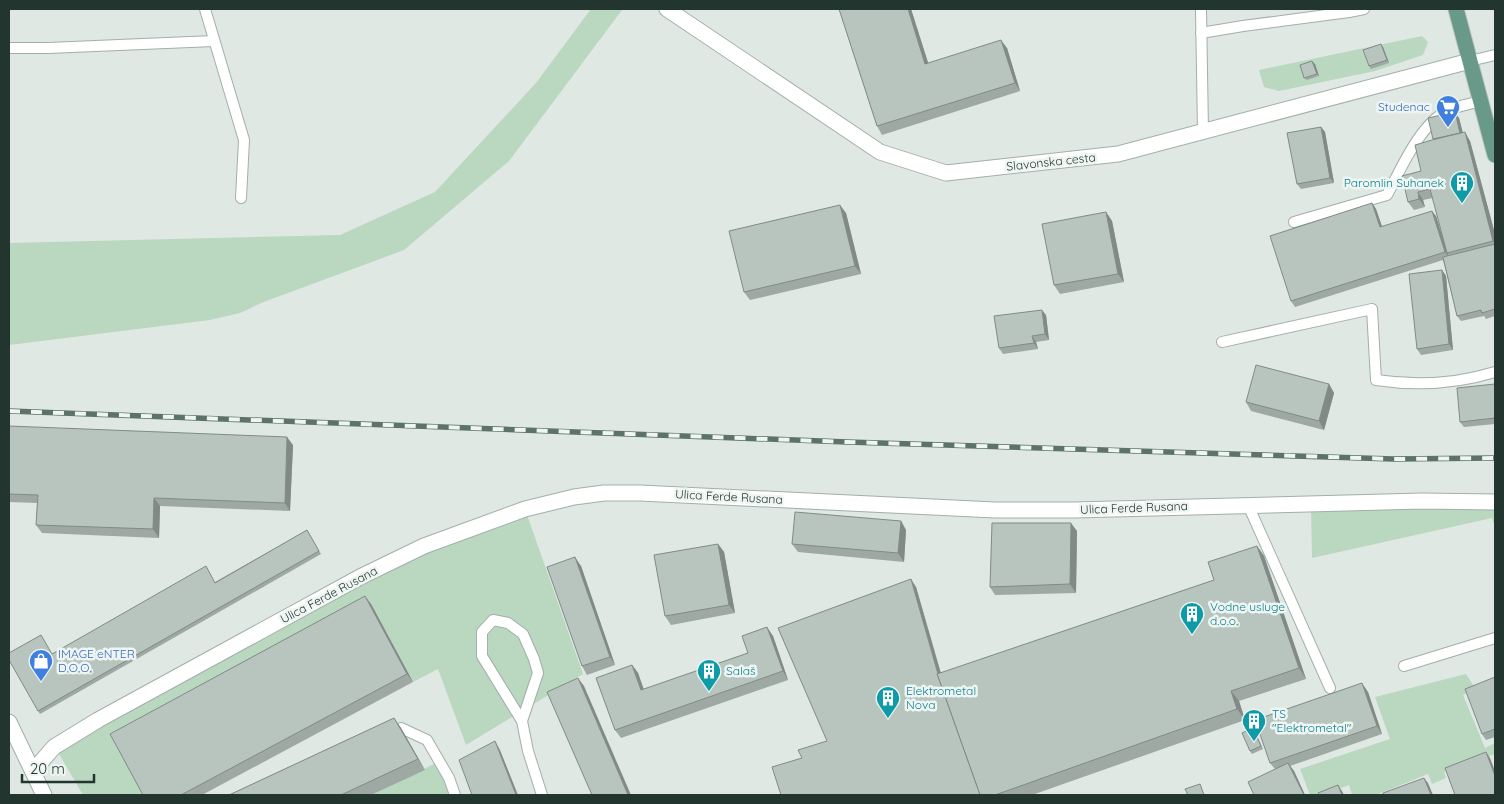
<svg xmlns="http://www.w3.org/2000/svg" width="1504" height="804" font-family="Quicksand,sans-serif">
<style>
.green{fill:#bad7c0}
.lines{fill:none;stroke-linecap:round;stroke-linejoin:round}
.service-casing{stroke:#a3afa9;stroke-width:12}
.minor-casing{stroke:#a3afa9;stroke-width:17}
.primary-casing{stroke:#bdc3c1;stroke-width:17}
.service{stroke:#fff;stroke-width:10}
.minor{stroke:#fff;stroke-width:15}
.primary{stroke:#689989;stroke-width:15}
.rail-casing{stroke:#5c726b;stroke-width:5.5}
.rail{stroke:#eff5f2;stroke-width:4;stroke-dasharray:11;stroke-linecap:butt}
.wall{fill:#9ea9a4}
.shaded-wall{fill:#818a86}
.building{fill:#b8c5bf;stroke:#818a86}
.labels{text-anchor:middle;stroke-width:5;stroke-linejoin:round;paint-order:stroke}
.shop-label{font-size:12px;fill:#366cbe;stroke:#eff5f2;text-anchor:end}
.street-label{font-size:12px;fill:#22362f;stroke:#eff5f2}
.culture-label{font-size:12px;fill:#0d838f;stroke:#eff5f2;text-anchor:start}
</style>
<rect width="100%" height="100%" fill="#dfe8e3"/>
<!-- green -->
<g class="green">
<polygon points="591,9 622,10 509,161 404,250 261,303 240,313 210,320 9,345 9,243 340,235 435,192 536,83"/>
<polygon points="1422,36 1428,42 1423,55 1375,71 1279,91 1264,87 1259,70"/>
<polygon points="1495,503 1495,527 1492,518 1312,558 1311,504"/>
<polygon points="525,509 583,674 466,745 438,669 413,682 370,604 145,795 83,795 59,754 54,747 360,577"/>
<polygon points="1466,674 1475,688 1463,695 1485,748 1495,743 1495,754 1444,772 1446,778 1432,784 1428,774 1376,795 1352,795 1349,785 1322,795 1310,795 1300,769 1390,739 1375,697"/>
<polygon points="440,761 455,795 371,795"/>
</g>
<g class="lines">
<!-- service casing -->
<g class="service-casing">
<g id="service">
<polyline points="205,9 244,140 241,198"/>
<polyline points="1201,9 1203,132"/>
<polyline points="1201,33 1243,26 1349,12 1364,9"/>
<polyline points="9,48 48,48 214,41"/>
<polyline points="1470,61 1495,55"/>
<path d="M1294,222L1387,195C1401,169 1420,124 1447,111C1457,106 1470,104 1481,101"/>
<path d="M1222,342L1372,309L1376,380C1416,386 1456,384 1495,372"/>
<polyline points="1248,505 1330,688"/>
<polyline points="1404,666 1495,638"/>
<polyline points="522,721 538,673 534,659 523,634 508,623 493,620 482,632 482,656 522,721 528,751 542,795"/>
<polyline points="391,733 401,728 427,740 449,778 455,795"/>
</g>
</g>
<!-- minor casing -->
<g class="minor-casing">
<g id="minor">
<polyline points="667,9 880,152 946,173 1118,154 1470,61"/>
<polyline points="9,722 44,795"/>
<polyline points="33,771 54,747 98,720 360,577 424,546 525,509 574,497 604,493 640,493 995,510 1074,510 1422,501 1495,502"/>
</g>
</g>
<!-- primary casing -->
<g class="primary-casing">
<polyline id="primary" points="1456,9 1495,155"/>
</g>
<!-- service -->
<use href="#service" class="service"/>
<!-- minor -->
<use href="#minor" class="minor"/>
<!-- primary -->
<use href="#primary" class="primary"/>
<!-- rail casing -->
<g class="rail-casing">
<polyline id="rail" points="9,411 847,442 1394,459 1495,458"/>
</g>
<!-- rail -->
<use href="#rail" class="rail"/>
</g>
<!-- wall -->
<g class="wall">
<polygon points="839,9 911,9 928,63 1007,48 1020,91 882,135 877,126"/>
<polygon points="1383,47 1389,63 1371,69 1369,66"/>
<polygon points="1315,64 1319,76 1307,80 1304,78"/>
<polygon points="1459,118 1463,133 1470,141 1495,234 1495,316 1486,319 1484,316 1461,321 1457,316 1443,260 1295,307 1291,301 1372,203 1376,209 1382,226 1436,216 1444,243 1433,198 1423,200 1425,207 1414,210 1408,202 1433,139"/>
<polygon points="1321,127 1325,132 1334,183 1301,189 1297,184"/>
<polygon points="1106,212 1112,221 1124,282 1060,294 1054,285"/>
<polygon points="846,213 861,274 750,300 744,292"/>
<polygon points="1442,270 1446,276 1453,350 1421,355 1417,349"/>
<polygon points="1046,315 1049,340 1036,342 1038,349 1003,354 999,348"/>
<polygon points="1329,384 1334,393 1324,430 1251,411 1246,402"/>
<polygon points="1495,384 1495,424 1464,427 1460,422"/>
<polygon points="9,426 293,445 290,511 160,506 159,538 42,533 36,525 37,503 9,502"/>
<polygon points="901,521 906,530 904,562 798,552 792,544"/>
<polygon points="307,530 321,554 40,714 38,711 52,654 215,582"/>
<polygon points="1077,531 1076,593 995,595 990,587"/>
<polygon points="718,544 724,552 735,613 671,625 665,616"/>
<polygon points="1257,546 1264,556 1306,679 1239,701 1245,720 1032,795 781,795 802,758 827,741 916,587 941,673 1214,580"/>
<polygon points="581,566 615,665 587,675 582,666"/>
<polygon points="371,604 413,682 202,795 143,795"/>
<polygon points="773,636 788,680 621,738 615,730 632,665 638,673 644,690 748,653"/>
<polygon points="1495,677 1495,737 1486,740 1482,734"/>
<polygon points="1368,692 1382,734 1290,766 1294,771 1305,795 1254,795 1275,769 1270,763"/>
<polygon points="394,718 401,728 425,770 371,795 229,795"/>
<polygon points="1255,731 1263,749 1252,754 1250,751"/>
</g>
<!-- shaded-wall -->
<g class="shaded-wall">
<polygon points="908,9 911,9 931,72 925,64"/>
<polygon points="1001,40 1007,48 1020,91 1015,83"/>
<polygon points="1381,44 1383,47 1389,63 1387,60"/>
<polygon points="1312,61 1315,64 1319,76 1317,74"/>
<polygon points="1455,112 1459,118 1465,142 1461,137"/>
<polygon points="1321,127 1325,132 1334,183 1330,178"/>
<polygon points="1465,132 1470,141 1495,234 1495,244 1493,241"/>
<polygon points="1418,192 1423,200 1425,207 1419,199"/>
<polygon points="1372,203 1376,209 1384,233 1380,227"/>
<polygon points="840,205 846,213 861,274 855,266"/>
<polygon points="1432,211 1436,216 1449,258 1445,252"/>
<polygon points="1106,212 1112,221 1124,282 1118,274"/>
<polygon points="1442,270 1446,276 1453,350 1449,344"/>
<polygon points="1042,310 1046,315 1049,340 1045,334"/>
<polygon points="1032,336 1036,342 1038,349 1034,343"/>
<polygon points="1329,384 1334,393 1324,430 1319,421"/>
<polygon points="287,437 293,445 290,511 285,503"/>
<polygon points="154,498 160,506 159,538 153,529"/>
<polygon points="901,521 906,530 904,562 898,553"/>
<polygon points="1071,523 1077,531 1076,593 1070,584"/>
<polygon points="718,544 724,552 735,613 729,605"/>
<polygon points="1257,546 1264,556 1306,679 1299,668"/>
<polygon points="575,557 581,566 615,665 610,657"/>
<polygon points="911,579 916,587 944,685 939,677"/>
<polygon points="365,596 371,604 413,682 407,674"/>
<polygon points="767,627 773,636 788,680 783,671"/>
<polygon points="632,665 638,673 647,699 641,690"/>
<polygon points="578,678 584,686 631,795 628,795"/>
<polygon points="1362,683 1368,692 1382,734 1377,726"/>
<polygon points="1231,691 1239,701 1245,720 1237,709"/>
<polygon points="394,718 401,728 425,770 418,759"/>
<polygon points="495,741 500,750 518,795 516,795"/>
<polygon points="1486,752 1490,758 1495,771 1495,776"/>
<polygon points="1288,763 1294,771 1305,795 1304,795"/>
<polygon points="1424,778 1428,783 1433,795 1431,795"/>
<polygon points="1338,785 1342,791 1344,795 1342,795"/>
</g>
<!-- building -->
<g class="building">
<polygon points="839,9 908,9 925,64 1001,40 1015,83 877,126"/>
<polygon points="1381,44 1387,60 1369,66 1363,50"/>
<polygon points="1312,61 1317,74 1304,78 1300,65"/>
<polygon points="1455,112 1460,133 1433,139 1428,118"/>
<polygon points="1321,127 1330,178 1297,184 1287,133"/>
<polygon points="1465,132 1493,241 1447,253 1430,189 1418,192 1419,199 1408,202 1402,176 1421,171 1415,145 1432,140"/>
<polygon points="1372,203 1380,227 1432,211 1445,252 1291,301 1270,236"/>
<polygon points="840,205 855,266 744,292 729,231"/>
<polygon points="1106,212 1118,274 1054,285 1042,224"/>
<polygon points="1495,244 1495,309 1482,313 1481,310 1457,316 1443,257"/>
<polygon points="1442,270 1449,344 1417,349 1409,274"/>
<polygon points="1042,310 1045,334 1032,336 1034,343 999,348 994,316"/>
<polygon points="1256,365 1329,384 1319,421 1246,402"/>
<polygon points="1495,384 1495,418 1460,422 1457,388"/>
<polygon points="9,426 287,437 285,503 154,498 153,529 36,525 38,495 9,494"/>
<polygon points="795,512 901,521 898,553 792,544"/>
<polygon points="992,523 1071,523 1070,584 990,587"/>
<polygon points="307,530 319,551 38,711 9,660 9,653 41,635 52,654 206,566 215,583"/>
<polygon points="718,544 729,605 665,616 654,555"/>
<polygon points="1257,546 1299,668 1231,691 1237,709 995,795 980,795 937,674 1214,580 1208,562"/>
<polygon points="575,557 610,657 582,666 547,567"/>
<polygon points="911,579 938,674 937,674 980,795 781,795 772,767 802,758 798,750 827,741 778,628"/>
<polygon points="365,596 407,674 181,795 143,795 110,734"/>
<polygon points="767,627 783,671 615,730 596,678 632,665 641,690 748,653 742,636"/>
<polygon points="1495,677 1495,729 1482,734 1465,689"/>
<polygon points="578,678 628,795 592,795 547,692"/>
<polygon points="1362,683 1377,726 1270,763 1255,720"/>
<polygon points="394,718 418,759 341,795 229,795"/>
<polygon points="1253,728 1261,746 1250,751 1242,733"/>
<polygon points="495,741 516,795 472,795 459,760"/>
<polygon points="1486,752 1495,776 1495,795 1455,795 1445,768"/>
<polygon points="1288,763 1304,795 1254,795 1248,782"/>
<polygon points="1424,778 1431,795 1383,795 1383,793"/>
<polygon points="1200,784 1204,795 1188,795 1185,789"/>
<polygon points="1338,785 1342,795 1319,795 1318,793"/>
</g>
<!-- icons -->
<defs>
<g id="supermarket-pin" transform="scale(1.25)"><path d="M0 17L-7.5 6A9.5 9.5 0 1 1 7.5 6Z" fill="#3f7fe0" stroke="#eff5f2"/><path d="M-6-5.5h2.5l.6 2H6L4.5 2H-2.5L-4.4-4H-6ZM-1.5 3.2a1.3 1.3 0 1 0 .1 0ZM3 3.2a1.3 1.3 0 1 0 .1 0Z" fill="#fff"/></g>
<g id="building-pin" transform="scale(1.25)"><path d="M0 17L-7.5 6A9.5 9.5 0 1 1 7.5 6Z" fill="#0f9aa8" stroke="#eff5f2"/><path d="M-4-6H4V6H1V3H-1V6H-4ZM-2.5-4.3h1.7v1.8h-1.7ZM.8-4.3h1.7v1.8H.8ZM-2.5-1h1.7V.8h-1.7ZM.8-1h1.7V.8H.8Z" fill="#fff"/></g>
<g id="shop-pin" transform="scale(1.25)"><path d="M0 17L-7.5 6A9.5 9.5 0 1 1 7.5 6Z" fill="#3f7fe0" stroke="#eff5f2"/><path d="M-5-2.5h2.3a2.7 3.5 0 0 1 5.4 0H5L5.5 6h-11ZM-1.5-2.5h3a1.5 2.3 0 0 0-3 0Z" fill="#fff"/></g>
</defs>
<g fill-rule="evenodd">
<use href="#supermarket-pin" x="1448" y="107"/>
<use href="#building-pin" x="1462" y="183"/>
<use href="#building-pin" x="1192" y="614"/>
<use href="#shop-pin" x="41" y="661"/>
<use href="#building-pin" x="709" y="671"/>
<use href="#building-pin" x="888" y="698"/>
<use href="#building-pin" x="1254" y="721"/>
</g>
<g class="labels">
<!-- shop labels -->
<g class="shop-label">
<text x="1430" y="111">Studenac</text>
<text x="58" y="658" text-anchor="start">IMAGE eNTER<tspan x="58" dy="14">D.O.O.</tspan></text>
</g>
<!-- street labels -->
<g class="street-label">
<text transform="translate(1051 162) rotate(-6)" y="4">Slavonska cesta</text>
<text transform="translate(729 497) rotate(3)" y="4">Ulica Ferde Rusana</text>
<text transform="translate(1134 508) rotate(-2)" y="4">Ulica Ferde Rusana</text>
<text transform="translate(329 595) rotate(-28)" y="4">Ulica Ferde Rusana</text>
</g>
<!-- culture labels -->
<g class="culture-label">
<text x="1444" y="187" text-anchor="end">Paromlin Suhanek</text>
<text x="1210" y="611">Vodne usluge<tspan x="1210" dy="14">d.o.o.</tspan></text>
<text x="726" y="675">Salaš</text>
<text x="906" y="695">Elektrometal<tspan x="906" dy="14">Nova</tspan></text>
<text x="1272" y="718">TS<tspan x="1272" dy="14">"Elektrometal"</tspan></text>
</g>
</g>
<!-- border -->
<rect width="1504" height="804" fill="none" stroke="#22362f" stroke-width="20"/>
<!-- scale -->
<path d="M22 774v8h72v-8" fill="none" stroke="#22362f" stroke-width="2.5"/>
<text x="30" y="774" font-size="15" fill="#22362f" stroke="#eff5f2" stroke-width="4" paint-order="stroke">20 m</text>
</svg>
